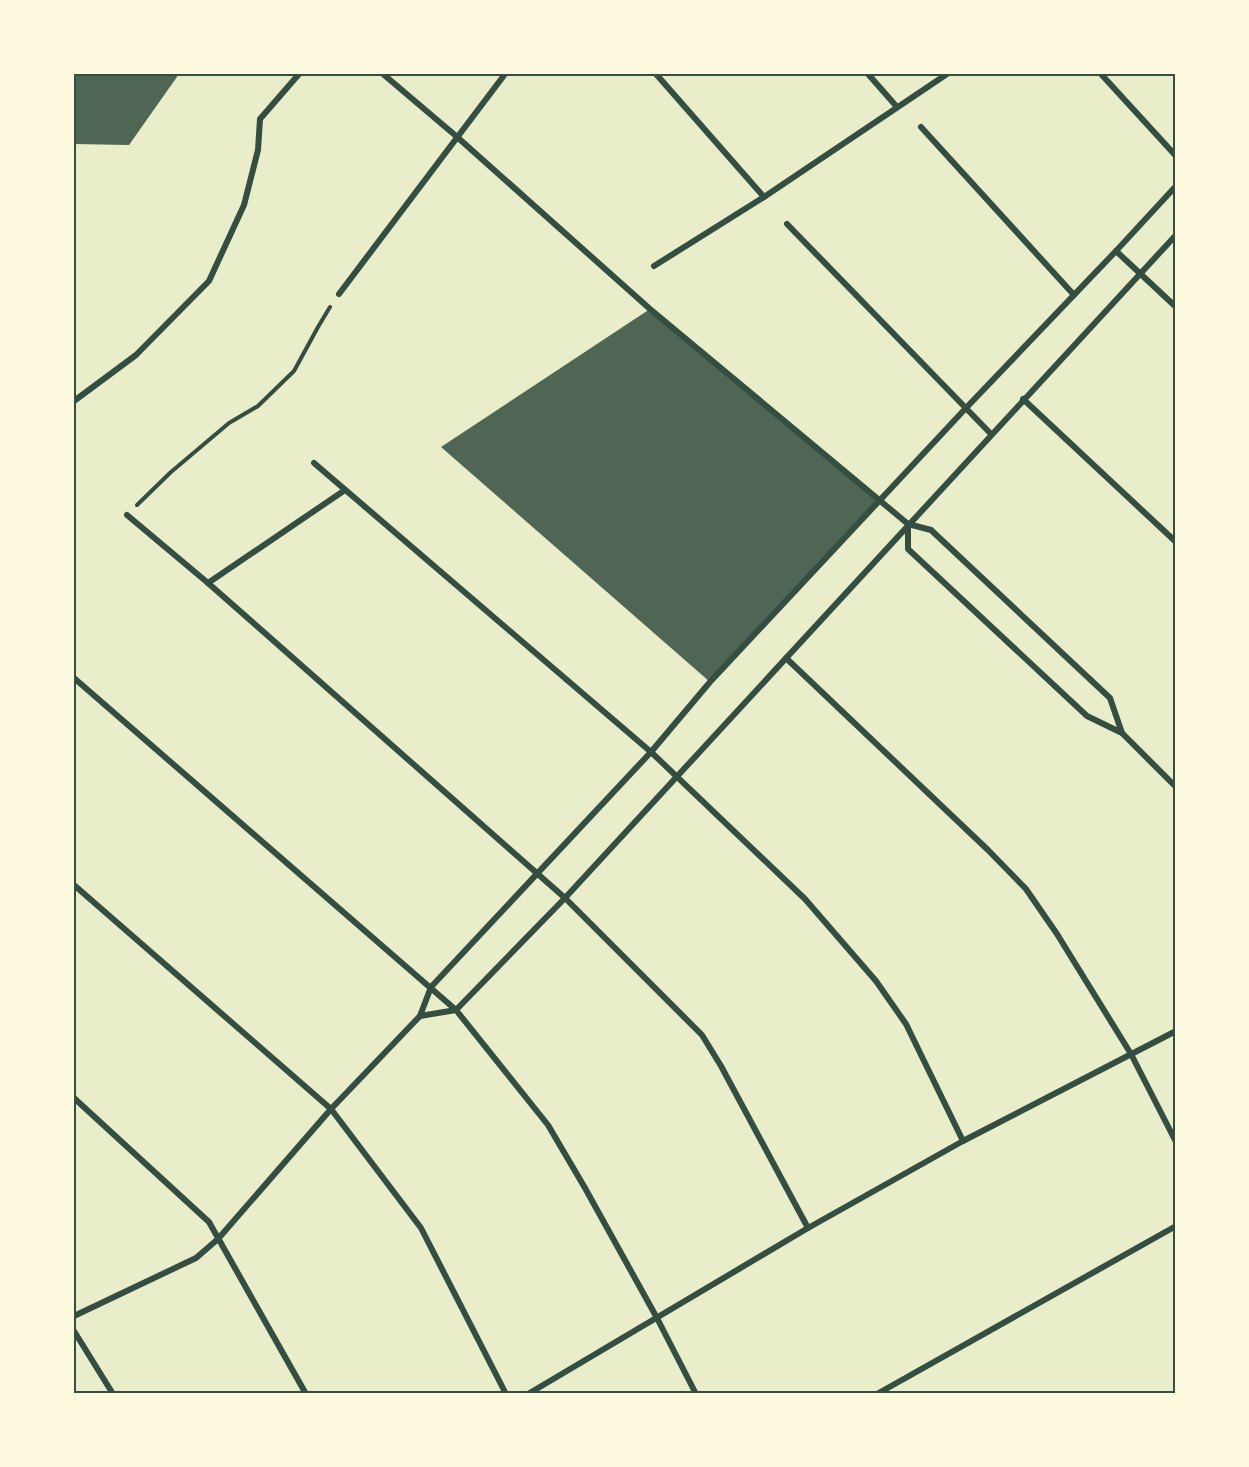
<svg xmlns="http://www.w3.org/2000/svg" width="1249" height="1467" font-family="'Work Sans',sans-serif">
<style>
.building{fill:#4f6655}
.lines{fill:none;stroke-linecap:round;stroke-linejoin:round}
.path{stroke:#344e41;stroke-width:4}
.minor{stroke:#344e41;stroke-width:6}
.neatline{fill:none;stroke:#344e41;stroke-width:2}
</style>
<rect width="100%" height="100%" fill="#e9edc9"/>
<!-- building -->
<g class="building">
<polygon points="74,74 179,74 129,145 74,144"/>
<polygon points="650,309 881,500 710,682 441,447"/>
</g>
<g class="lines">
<!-- path -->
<polyline class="path" points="137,505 171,472 229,423 258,406 294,371 318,327 330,307"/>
<!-- minor -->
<g class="minor">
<polyline points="383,74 456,136 650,309 908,524 931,530 1110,698 1122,733"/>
<polyline points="656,74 764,197"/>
<polyline points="868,74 897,107"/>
<polyline points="1101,74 1176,156"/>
<polyline points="921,127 1074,295"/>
<polyline points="787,224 991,434"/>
<polyline points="1116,251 1176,307"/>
<polyline points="654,266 764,197 947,74"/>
<polyline points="339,294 505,74"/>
<polyline points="1023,399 1176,542"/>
<polyline points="74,401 136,355 209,281 244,205 258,150 260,119 299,74"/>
<polyline points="314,463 651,752 805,899 876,981 906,1024 963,1141"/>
<polyline points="127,515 208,583 565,898 702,1035 721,1066 808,1228"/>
<polyline points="908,524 908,549 1087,716 1122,733 1176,787"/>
<polyline points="208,583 345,490"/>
<polyline points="786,658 988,850 1026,889 1057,934 1131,1054 1176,1142"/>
<polyline points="74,678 456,1010 548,1125 585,1188 657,1318 696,1394"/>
<polyline points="74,885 331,1109 421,1228 506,1394"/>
<polyline points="420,1016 456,1010 565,898 1176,235"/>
<polyline points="74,1098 209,1222 306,1394"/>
<polyline points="74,1316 196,1258 218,1239 331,1109 420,1016 431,987 651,752 710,682 966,408 1116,251 1176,186"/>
<polyline points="74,1331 113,1394"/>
<polyline points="528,1394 808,1228 963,1141 1176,1031"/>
<polyline points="877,1394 1176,1226"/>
</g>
</g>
<!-- border -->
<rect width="1249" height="1467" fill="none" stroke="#fefae0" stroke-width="150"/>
<rect x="75" y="75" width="1099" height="1317" class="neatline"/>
</svg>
